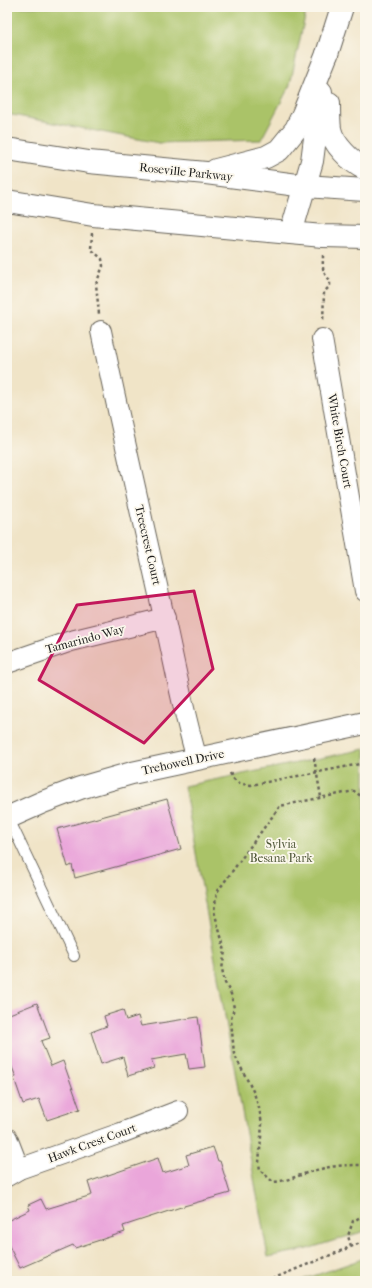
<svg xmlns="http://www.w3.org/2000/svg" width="372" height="1288" font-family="'IM FELL French Canon',serif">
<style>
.green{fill:#aac368;stroke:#637042}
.building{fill:#eaa6da}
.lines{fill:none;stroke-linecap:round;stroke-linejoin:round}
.lane-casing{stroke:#666258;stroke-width:12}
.street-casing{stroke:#666258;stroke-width:22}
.secondary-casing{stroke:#666258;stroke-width:24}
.primary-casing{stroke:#666258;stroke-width:24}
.path{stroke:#666258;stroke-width:2.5;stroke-dasharray:3 3;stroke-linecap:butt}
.lane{stroke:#fff;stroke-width:10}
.street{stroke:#fff;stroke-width:20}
.secondary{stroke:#fff;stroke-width:22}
.primary{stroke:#fff;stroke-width:22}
.marked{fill:#c2185b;fill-opacity:0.2;stroke:#c2185b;stroke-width:3;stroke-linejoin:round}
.labels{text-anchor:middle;stroke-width:3.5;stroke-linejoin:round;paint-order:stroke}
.street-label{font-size:12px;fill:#1c1c1c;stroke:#fbf7ec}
.park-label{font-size:12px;fill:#4e5637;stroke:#fbf7ec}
</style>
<rect width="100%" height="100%" fill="#fbf7ec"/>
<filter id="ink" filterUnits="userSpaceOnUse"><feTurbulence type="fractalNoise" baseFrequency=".025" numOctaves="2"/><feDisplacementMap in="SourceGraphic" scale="8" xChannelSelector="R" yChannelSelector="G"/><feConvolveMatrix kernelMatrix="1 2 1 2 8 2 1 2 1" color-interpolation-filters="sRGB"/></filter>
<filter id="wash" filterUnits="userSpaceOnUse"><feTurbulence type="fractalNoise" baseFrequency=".012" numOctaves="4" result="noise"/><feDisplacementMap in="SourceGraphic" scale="16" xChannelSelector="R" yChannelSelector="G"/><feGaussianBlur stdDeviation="0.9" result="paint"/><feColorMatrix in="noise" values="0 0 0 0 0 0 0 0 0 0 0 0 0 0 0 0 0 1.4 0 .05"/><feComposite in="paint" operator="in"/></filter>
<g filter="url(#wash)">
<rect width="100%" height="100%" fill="#f0e4c7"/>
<!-- green -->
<g class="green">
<polygon points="7,7 307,7 290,85 261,140 159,143 7,114"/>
<polygon points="365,749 365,1231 307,1249 268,1257 184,786"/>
<polygon points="365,1258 365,1281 299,1281"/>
</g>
<g id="blocks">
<!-- building -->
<g class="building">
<polygon points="167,799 181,849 75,878 72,865 68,867 57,829"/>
<polygon points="37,1003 50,1038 41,1041 51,1066 63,1061 80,1109 47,1120 39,1099 23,1104 14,1078 16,1077 7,1055 7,1015"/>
<polygon points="123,1010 126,1020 138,1016 141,1026 198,1017 205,1067 189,1069 186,1054 151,1060 154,1068 128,1076 123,1057 101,1064 91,1032 107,1026 104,1016"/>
<polygon points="213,1147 218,1161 220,1161 230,1193 184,1206 123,1226 125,1232 75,1248 73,1245 20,1268 7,1242 7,1221 30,1210 28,1205 41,1199 46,1209 92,1195 88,1182 158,1158 163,1173 189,1165 186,1155"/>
</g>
</g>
</g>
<g filter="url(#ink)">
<use href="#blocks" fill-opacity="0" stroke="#666258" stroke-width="1"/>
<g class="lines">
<!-- lane casing -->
<g class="lane-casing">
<polyline id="lane" points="8,817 74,956"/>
</g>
<!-- street casing -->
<g class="street-casing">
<g id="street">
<path d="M101,331C121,427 143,522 164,617C175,665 183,712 197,759"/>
<polyline points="322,339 365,591"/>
<polyline points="7,663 71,641 165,618"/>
<polyline points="7,1138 19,1169"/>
<polyline points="7,1176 19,1169 121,1133 178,1111"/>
</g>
</g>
<!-- secondary casing -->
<g class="secondary-casing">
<g id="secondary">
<polyline points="327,54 342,7"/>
<polyline points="7,818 43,802 80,788 132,773 365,723"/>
</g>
</g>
<!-- primary casing -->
<g class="primary-casing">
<g id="primary">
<path d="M329,103C329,111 329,121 330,129C333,144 351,162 365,169"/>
<polyline points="7,149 89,162 206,173 305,186 365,190"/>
<polyline points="216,170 266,157 279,150 296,129 303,114 327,54"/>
<polyline points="7,201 93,215 323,236 365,237"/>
<polyline points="291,233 312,161 321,92"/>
</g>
</g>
<!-- path -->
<g class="path">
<polyline points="92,233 91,249 102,259 103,266 96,284 99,314"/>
<path d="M323,255C323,266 321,272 330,280V286L324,292L323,322"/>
<polyline points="314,758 321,797"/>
<path d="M230,773C236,784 240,784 251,785L365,763"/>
<path d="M365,799L354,791L280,806L217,892L214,911L225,951L222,969L225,983L231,994L234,1008L231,1019L234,1054L254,1093L259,1108L262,1124L259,1163L260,1170L273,1182C290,1181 305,1172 321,1169C336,1165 350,1165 365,1165"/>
<polyline points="351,1246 348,1236 353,1221 365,1215"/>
<polyline points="267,1281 365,1241"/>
</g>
<!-- lane -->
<use href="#lane" class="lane"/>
<!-- street -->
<use href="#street" class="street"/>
<!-- secondary -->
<use href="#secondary" class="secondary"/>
<!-- primary -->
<use href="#primary" class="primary"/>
</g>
</g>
<!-- marked area -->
<path class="marked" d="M194,591L213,669L144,743L39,680L77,605Z"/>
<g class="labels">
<!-- street labels -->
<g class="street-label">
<text transform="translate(186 172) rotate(6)" y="4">Roseville Parkway</text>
<text transform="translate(340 441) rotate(80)" y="4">White Birch Court</text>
<text transform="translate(148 545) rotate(77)" y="4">Treecrest Court</text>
<text transform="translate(85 639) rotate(-15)" y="4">Tamarindo Way</text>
<text transform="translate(183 762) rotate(-12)" y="4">Trehowell Drive</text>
<text transform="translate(92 1143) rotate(-20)" y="4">Hawk Crest Court</text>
</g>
<!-- park labels -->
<g class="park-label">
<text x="281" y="848">Sylvia<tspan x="281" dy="14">Besana Park</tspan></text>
</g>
</g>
<!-- margin -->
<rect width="372" height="1288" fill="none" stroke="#fbf7ec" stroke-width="24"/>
</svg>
